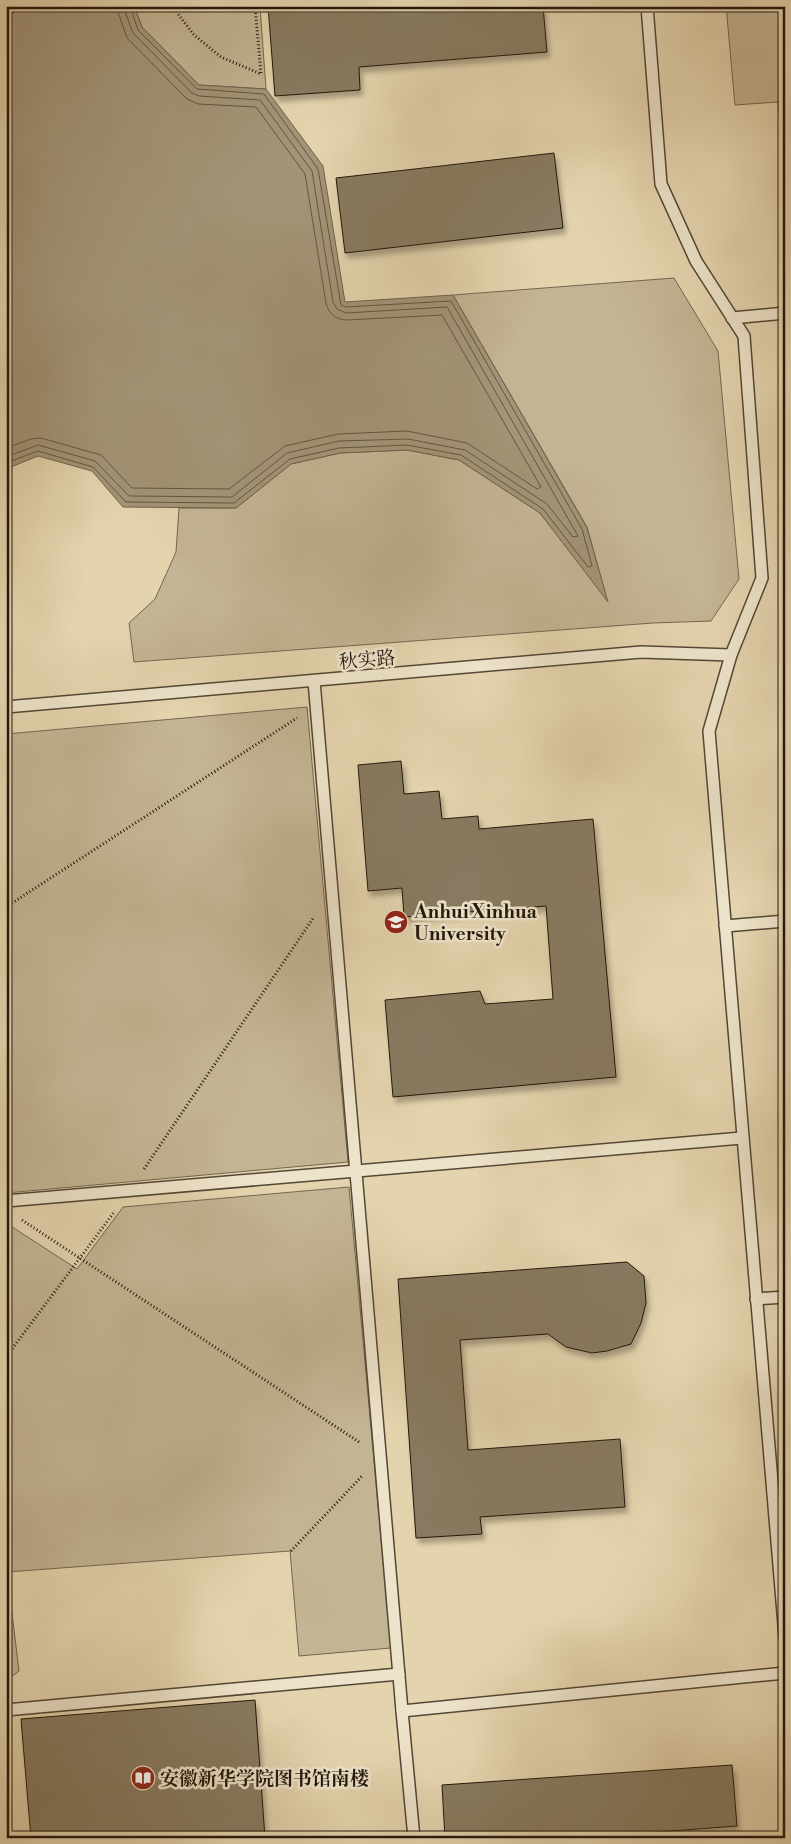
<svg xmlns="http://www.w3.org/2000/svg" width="791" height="1844" font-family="'Libre Bodoni','Noto Serif SC',serif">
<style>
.green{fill:#c3b493;stroke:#736650}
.water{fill:#a29477;stroke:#6f624d}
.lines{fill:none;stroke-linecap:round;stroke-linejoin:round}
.shore{stroke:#625642;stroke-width:1}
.building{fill:#877a61;stroke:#23180d;filter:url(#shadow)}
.lane-casing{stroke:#534735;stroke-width:14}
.path{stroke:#23180d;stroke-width:3;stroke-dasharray:1 2.5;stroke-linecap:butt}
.lane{stroke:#ede3ca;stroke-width:11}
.labels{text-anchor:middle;stroke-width:5;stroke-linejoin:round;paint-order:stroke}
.street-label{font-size:19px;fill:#23180d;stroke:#ede3ca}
.poi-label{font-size:19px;font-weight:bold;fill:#23180d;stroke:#ede3ca;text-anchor:start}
</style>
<defs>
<filter id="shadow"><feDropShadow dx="3" dy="5.5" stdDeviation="2.5" flood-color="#0004"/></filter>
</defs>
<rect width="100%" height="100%" fill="#e4d4ae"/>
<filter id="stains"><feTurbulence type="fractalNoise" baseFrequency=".004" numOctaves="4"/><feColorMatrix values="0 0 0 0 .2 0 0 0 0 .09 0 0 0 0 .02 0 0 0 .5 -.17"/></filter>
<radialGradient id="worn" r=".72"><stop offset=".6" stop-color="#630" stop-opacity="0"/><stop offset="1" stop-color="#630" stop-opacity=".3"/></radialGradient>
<!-- green -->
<g class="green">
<polygon points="134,6 260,6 266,89 199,85 142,27"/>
<polygon points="726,6 785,6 785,183 778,102 735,105"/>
<polygon points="674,278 718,351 739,579 711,621 653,623 134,662 129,623 155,599 176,552 179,508 236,508 291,464 340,453 407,450 459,460 540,513 607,600 587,527 453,295"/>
<polygon points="307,707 348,1162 6,1193 6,734"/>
<polygon points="349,1187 391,1648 299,1656 290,1551 7,1572 19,1671 6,1681 6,1223 77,1269 123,1207"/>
</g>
<!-- water -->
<polygon class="water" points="6,6 134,6 142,27 199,85 266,89 323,166 345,302 453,295 587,528 608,602 540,513 459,460 407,450 340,453 291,464 236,508 123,507 92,471 38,456 6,469"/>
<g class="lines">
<!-- shore -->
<g class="shore">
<path d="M6,448L31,439L41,438L101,455L132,488L229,489L285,446L338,434L407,431L467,443L537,489L541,487L442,315L346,320C335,319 329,314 326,303L305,174L256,107L198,104L187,99L127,38L116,6"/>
<polyline points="6,457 38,445 95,461 129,496 232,497 287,453 339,441 408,439 465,450 547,504 573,537 578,536 447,307 346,313 337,309 333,302 312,171 260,100 199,96 192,93 133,33 123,6"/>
<polyline points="6,463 38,451 93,467 126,502 234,503 290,459 339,448 407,445 461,455 543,509 588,567 592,566 582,529 451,301 346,307 341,305 318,169 264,94 197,89 138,30 130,6"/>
</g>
</g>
<!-- building -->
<g class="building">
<polygon points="268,6 543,6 547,52 359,67 360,90 275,96"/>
<polygon points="554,153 563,228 345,253 336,178"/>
<polygon points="401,761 404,794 439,791 442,819 478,816 479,829 593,819 616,1077 393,1097 385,1000 480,991 485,1004 553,999 546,906 404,917 402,888 368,891 358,765"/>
<polygon points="627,1262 644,1276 646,1303 641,1323 631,1344 607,1351 592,1353 566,1347 548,1334 460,1340 468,1450 620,1439 625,1507 480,1517 482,1534 416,1538 398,1279"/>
<polygon points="255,1700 265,1838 31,1838 21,1719"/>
<polygon points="732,1765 737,1826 579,1838 445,1838 442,1785"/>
</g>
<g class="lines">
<!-- lane casing -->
<g class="lane-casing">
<g id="lane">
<polyline points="647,6 661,184 696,261 744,336 762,578 731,655 709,731 785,1637"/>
<polyline points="732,318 785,313"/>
<polyline points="314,681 402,1711"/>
<polyline points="6,707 641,652 731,655"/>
<polyline points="725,926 785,921"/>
<polyline points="6,1201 742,1138"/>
<polyline points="756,1299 785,1297"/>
<polyline points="6,1710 399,1674"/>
<polyline points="414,1838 402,1711 785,1673"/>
</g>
</g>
<!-- path -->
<g class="path">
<polyline points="172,6 194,35 221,57 261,74 255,6"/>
<polyline points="6,21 17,6"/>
<polyline points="6,907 297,718"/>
<polyline points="144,1169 314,917"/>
<polyline points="22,1220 359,1442"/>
<polyline points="6,1357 115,1211"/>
<polyline points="291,1551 363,1475"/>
</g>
<!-- lane -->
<use href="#lane" class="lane"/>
</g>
<!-- icons -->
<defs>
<g id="university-disc" transform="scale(1.25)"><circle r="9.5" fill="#8f2418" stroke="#ede3ca"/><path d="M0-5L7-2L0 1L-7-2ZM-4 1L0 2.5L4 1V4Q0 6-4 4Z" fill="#fff"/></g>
<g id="library-disc" transform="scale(1.25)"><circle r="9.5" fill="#8f2418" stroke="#ede3ca"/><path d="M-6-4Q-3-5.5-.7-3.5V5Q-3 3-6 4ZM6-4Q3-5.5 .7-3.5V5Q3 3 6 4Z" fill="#fff"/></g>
</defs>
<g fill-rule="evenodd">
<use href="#university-disc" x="396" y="922"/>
<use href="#library-disc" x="143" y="1778"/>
</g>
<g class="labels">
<!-- street labels -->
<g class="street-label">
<text transform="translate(367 659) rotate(-5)" y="7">秋实路</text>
</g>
<!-- poi labels -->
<g class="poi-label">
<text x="414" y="918">Anhui Xinhua<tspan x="414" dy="22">University</tspan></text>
<text x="160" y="1785">安徽新华学院图书馆南楼</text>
</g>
</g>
<!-- margin -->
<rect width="791" height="1844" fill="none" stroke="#e4d4ae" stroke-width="25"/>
<rect x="8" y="8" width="776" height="1829" fill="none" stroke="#23180d" stroke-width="2.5"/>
<rect x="12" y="12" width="766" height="1819" fill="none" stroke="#23180d"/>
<rect width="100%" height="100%" filter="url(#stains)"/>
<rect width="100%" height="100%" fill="url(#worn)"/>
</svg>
